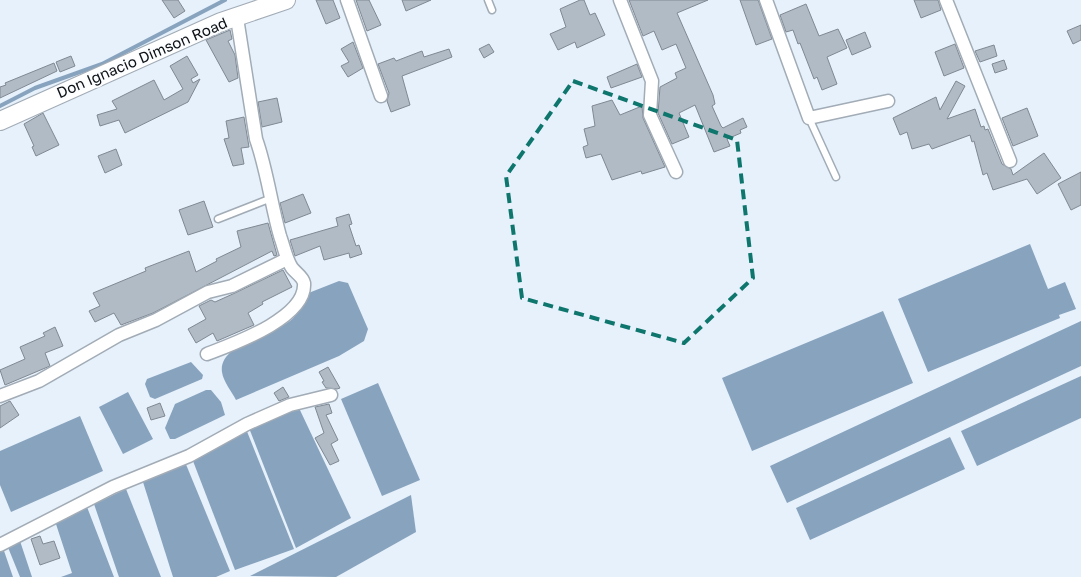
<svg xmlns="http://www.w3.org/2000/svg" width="1081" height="577" font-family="'Golos Text',sans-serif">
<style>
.water{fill:#88a3be}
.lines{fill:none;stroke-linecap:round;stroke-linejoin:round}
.stream{stroke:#88a3be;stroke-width:4}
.building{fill:#b1bbc5;stroke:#808993}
.lane-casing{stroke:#a2acb6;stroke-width:9}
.street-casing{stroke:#a2acb6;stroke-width:15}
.secondary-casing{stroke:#a2acb6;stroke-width:20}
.lane{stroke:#fff;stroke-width:6}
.street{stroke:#fff;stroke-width:12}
.secondary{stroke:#fff;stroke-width:18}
.marked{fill:none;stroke:#0f766e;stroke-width:4;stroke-dasharray:10 6;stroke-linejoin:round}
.labels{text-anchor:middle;stroke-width:4;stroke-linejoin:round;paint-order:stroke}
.street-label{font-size:15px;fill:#0d1014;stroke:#fbfdff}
</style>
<rect width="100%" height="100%" fill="#e6f1fb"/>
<!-- water -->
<g class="water">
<polygon points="1030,244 1048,289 1065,282 1076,309 1059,315 1060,318 928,372 898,299"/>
<path d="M339,281L348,283L368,329L364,341L339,356L236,400C232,392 223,381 222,372C218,345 271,334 287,323C298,317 301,305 306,294Z"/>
<polygon points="883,311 913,383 752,451 722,378"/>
<polygon points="1081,321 1081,366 787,503 770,466"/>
<polygon points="191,362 203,375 202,379 155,399 150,397 145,384 147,379"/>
<polygon points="1081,376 1081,418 977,466 961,431"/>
<polygon points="378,383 420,480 382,496 341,399"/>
<polygon points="206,390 211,390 221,402 225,415 175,439 170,439 165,428 175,404"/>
<polygon points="128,392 153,439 123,454 99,407"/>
<polygon points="299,408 351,518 296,548 249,428"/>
<polygon points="80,416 103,471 11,512 0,485 0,451"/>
<polygon points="246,429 294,549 235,570 193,461"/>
<polygon points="950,437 965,469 810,540 796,508"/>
<polygon points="185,462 230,571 216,577 173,577 143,482"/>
<polygon points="126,489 161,577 119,577 94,504"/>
<polygon points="411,495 416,532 336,577 250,576"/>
<polygon points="87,507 114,577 61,577 72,573 55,521"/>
<polygon points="20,541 32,577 20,577 7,545"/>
<polygon points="3,548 13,577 0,577 0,549"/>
</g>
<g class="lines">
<!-- stream -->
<polyline class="stream" points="0,106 35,88 102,64 225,0"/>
</g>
<!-- building -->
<g class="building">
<polygon points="162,0 178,0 185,11 174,18"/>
<polygon points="316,0 333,0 340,18 326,24"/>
<polygon points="356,0 369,0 381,25 367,31"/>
<polygon points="402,0 431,0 406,11"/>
<polygon points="580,0 584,0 590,15 595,13 605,35 577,48 575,42 558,50 550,34 566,27 560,9"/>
<polygon points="629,0 708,0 677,13 713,95 715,104 712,106 721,126 723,128 743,118 747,127 740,130 741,133 727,139 730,146 714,152 695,105 679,113 689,137 672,144 658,113 660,87 677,78 675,73 686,68 676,44 662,50 654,31 643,36"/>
<polygon points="740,0 758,0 772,39 756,45"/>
<polygon points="914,0 938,0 941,10 921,18"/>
<polygon points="806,4 819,36 838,29 847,48 827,57 837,84 822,90 817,77 814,79 800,43 798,44 793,30 786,32 780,15"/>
<polygon points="1081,25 1081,40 1073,44 1067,31"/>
<polygon points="230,30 232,39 228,41 235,55 238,78 229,82 206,40"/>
<polygon points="865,32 871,47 852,55 846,40"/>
<polygon points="353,42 363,68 348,77 341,66 349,62 341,49"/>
<polygon points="489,44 494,52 484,58 479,49"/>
<polygon points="955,44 964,68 944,76 935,52"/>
<polygon points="994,45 997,56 980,62 975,51"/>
<polygon points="449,49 452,57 402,76 410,105 391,112 387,101 389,93 378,64 394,58 396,61 422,51 424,57"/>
<polygon points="71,56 75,66 60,72 56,62"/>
<polygon points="187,56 198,75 191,79 193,83 200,79 188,102 125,133 119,120 100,126 97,115 117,109 112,101 154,80 164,100 183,89 170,66"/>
<polygon points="1004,60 1007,69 995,73 992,64"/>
<polygon points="54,63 57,71 0,98 0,87 6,85 5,83"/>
<polygon points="637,64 642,77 611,88 607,77"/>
<polygon points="956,81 965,86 947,119 975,109 981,127 984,126 985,130 988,129 1002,164 1011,169 1013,175 1044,153 1061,178 1037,194 1027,179 993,190 987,173 983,175 974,141 972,142 970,135 932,149 929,144 912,149 907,132 900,135 893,118 936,97 940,110"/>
<polygon points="277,98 282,122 262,127 258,102"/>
<polygon points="612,100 620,115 642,106 643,118 665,167 642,174 641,171 612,180 601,154 586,158 583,147 588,145 584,129 595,126 592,106"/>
<polygon points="1027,108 1038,136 1013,146 1002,118"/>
<polygon points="43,113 59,145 36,156 32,147 34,146 24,124"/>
<polygon points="244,117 249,147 241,148 244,164 233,166 224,139 229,138 226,121"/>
<polygon points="116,149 122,165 105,173 98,156"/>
<polygon points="1081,172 1081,205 1071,210 1058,184"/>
<polygon points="303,194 311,213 285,223 280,203"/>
<polygon points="204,201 213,227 188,235 179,210"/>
<polygon points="349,214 352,224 349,225 356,246 359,245 362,254 350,258 349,253 324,260 320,246 295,256 290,240 338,226 336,218"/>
<polygon points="268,223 277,255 274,256 272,251 153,313 121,325 114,313 95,322 89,311 100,306 93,293 146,271 145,268 189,251 196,272 217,261 216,259 241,247 237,231"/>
<polygon points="283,270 292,287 262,302 263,304 248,313 254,325 217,341 213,333 196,343 188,329 206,319 199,306 211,300 215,302 235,293"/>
<polygon points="55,327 63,346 45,353 50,366 5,385 0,370 25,359 20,347 45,336 43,333"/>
<polygon points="328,367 340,388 337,389 326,388 322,382 324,381 319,372"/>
<polygon points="283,387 289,397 279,401 274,393"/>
<polygon points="10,401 19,415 0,428 0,406"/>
<polygon points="160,403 165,416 151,420 147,408"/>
<polygon points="329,404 332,413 326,415 338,440 331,444 339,461 330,465 315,438 324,433 315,407"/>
<polygon points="40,536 43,544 54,541 60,558 40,565 31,539"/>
</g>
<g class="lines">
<!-- lane casing -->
<g class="lane-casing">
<g id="lane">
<polyline points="488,0 492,10"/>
<polyline points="809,118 836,177"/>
<polyline points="218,219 269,199"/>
</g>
</g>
<!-- street casing -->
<g class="street-casing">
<g id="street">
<polyline points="347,0 381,96"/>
<polyline points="620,0 652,81 650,115 676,172"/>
<polyline points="766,0 809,118 888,101"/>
<polyline points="946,0 1010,161"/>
<path d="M207,354C233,344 307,318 304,283C303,277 296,273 292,268C286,259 284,247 280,236C271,204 267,170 256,139L237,18"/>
<polyline points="0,396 39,381 119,335 156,320 208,292 232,286 287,259"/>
<polyline points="0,545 113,487 189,456 247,424 290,405 331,395"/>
</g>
</g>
<!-- secondary casing -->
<g class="secondary-casing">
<polyline id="secondary" points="0,121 221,22 286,0"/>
</g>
<!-- lane -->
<use href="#lane" class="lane"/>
<!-- street -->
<use href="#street" class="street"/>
<!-- secondary -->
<use href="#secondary" class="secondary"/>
</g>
<!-- marked area -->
<path class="marked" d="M573,81L737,140L753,278L684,343L522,298L506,176Z"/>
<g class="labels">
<!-- street labels -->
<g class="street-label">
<text transform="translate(142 58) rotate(-23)" y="5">Don Ignacio Dimson Road</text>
</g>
</g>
</svg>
